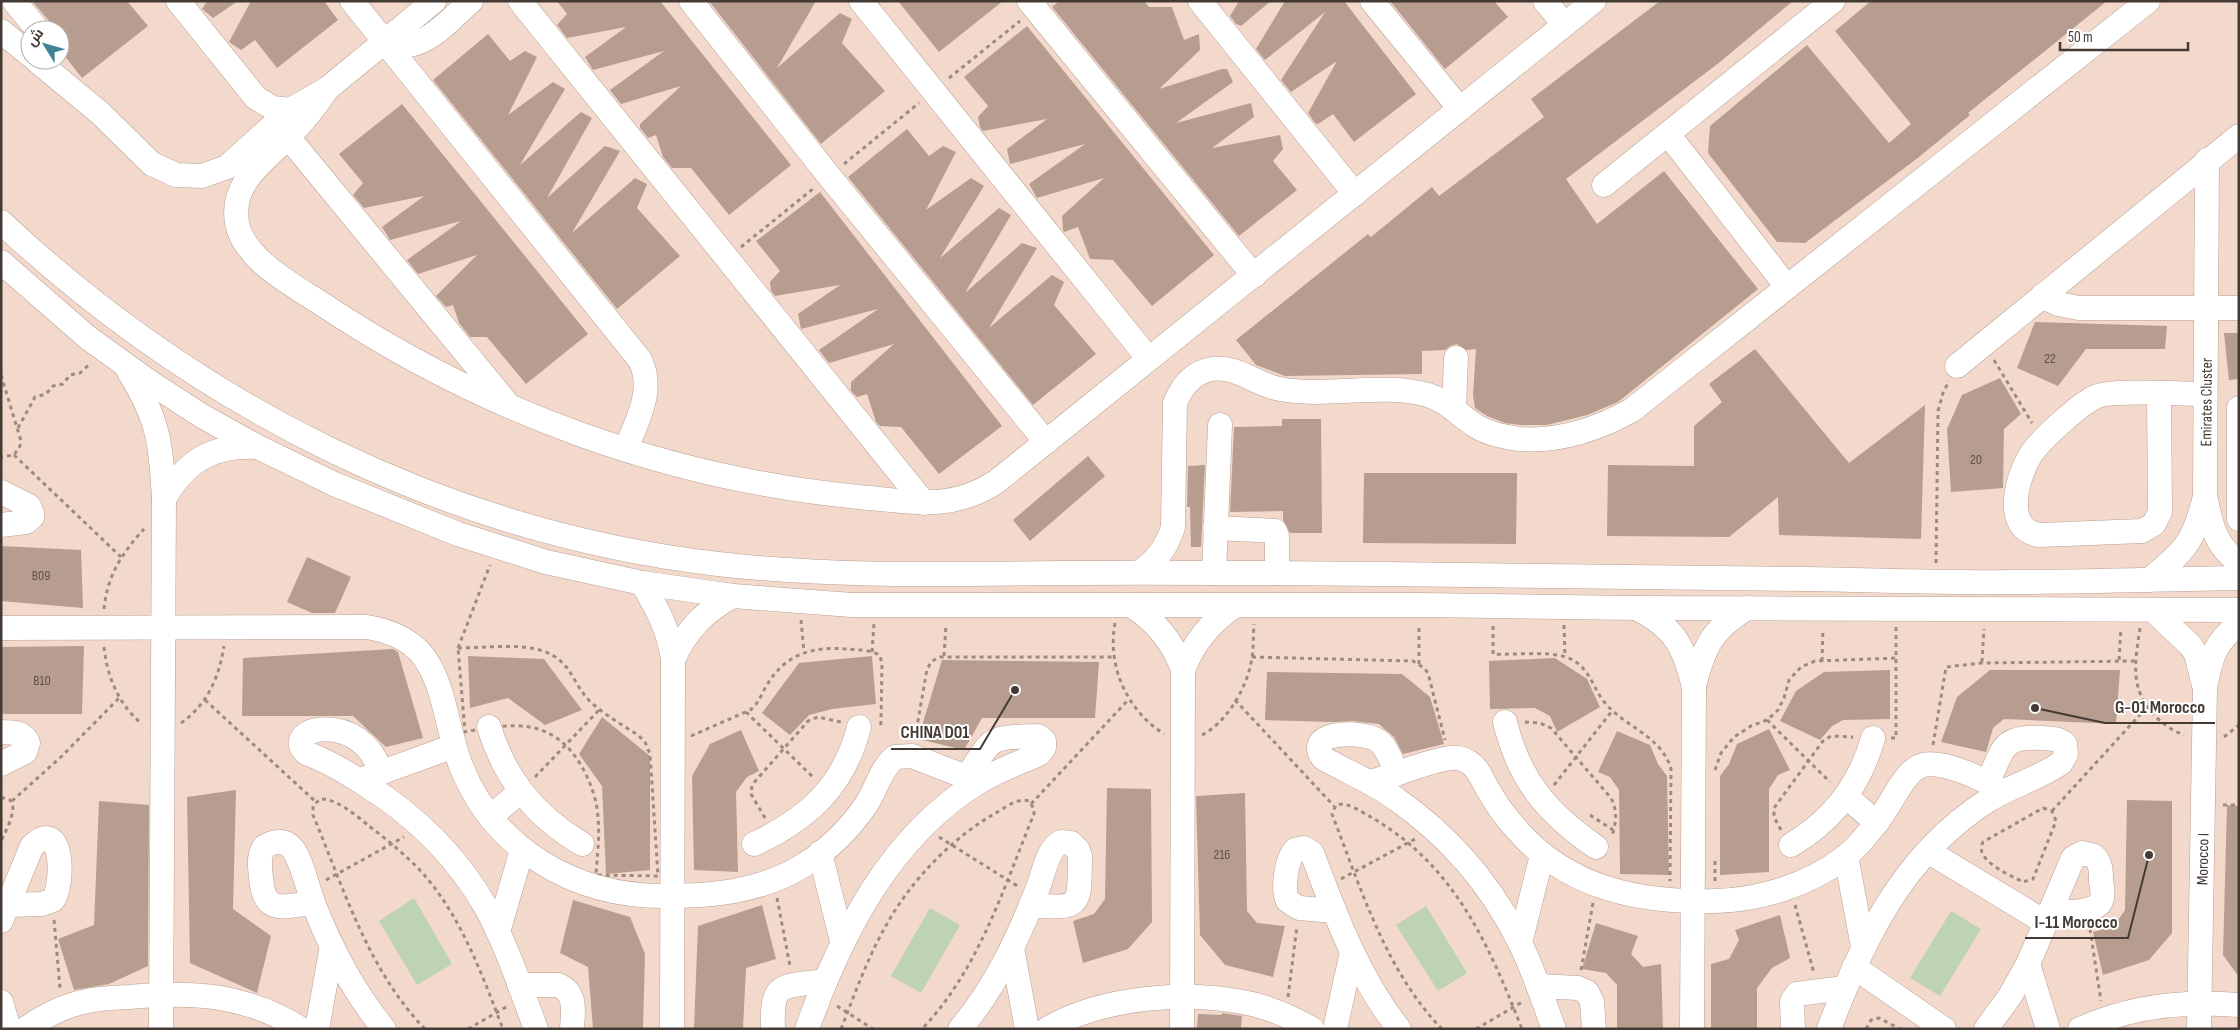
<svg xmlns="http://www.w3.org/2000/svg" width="2240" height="1030" font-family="'Sofia Sans Condensed',Cairo,sans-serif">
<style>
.green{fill:#bed3b3}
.building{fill:#b69d90}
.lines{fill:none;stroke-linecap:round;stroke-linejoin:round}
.minor-casing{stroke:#b9a093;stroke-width:25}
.path{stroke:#9d8b81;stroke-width:3;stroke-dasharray:4 4;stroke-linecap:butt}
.minor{stroke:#fff;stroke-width:24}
.labels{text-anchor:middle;stroke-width:4;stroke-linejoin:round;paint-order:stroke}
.number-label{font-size:14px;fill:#60534b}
.street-label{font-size:16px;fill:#443a34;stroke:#fff}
.leader{fill:none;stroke:#443a34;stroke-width:2}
.callout-dot{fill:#443a34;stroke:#fff;stroke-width:2}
.callout-label{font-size:18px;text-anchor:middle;font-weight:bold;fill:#443a34;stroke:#fff;stroke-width:4;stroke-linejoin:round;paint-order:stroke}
</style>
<rect width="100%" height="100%" fill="#f3d9cb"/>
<!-- green -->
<g class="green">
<polygon points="414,898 452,964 417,985 379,921"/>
<polygon points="1426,906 1467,973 1438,991 1396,925"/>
<polygon points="930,908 960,925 921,993 891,976"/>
<polygon points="1951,911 1981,929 1940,996 1910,978"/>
</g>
<!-- building -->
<g class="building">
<polygon points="32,1 127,1 148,26 82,78 60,50 60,30 51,30 49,21"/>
<polygon points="207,1 238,1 213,18 202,9"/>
<polygon points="251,1 324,1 338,20 277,68 255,40 241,50 229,42"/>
<polygon points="557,1 660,1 791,165 729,215 691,168 672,168 663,157 656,135 648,138 640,128 640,124 681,86 621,104 610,90 664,51 593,70 585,57 626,27 567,38 557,25 567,14"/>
<polygon points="709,1 816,1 777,68 840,13 852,19 842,43 885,91 821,144"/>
<polygon points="898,1 1003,1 939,52"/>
<polygon points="1059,1 1144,1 1149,7 1172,7 1184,40 1199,34 1200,50 1159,89 1222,69 1227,69 1233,82 1176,123 1251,103 1254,117 1212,148 1280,135 1283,149 1273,161 1297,190 1239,236 1052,7"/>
<polygon points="1239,1 1271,1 1241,26 1236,24 1230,16"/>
<polygon points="1285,1 1344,1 1416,94 1354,142 1333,114 1318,124 1315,123 1308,113 1337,61 1291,92 1281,80 1325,12 1265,60 1256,49"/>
<polygon points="1390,1 1494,1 1508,17 1445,69"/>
<polygon points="1660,1 1793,1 1720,62 1566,179 1597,224 1664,171 1758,289 1618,402 1587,415 1547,425 1520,425 1505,423 1487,416 1475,408 1473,395 1476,349 1466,350 1457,344 1450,346 1445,350 1422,351 1422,374 1285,376 1256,365 1236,340 1368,234 1371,237 1432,187 1439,196 1544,117 1531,99"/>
<polygon points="1871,1 2107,1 1968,113 1970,115 1919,157 1805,243 1777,242 1708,153 1710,126 1807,45 1889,143 1911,124 1835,31"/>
<polygon points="1027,26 1214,255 1152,306 1113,260 1090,259 1078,227 1064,232 1063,230 1062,216 1104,178 1037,198 1029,184 1085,144 1010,164 1007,149 1047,119 983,131 980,127 978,117 988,106 964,77"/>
<polygon points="488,34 510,61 525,51 537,57 508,115 553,82 565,89 520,165 581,112 592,118 547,198 605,146 620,151 572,233 635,178 647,184 637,208 680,256 617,309 433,80"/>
<polygon points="402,104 588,334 526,384 487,337 470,337 459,323 453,305 446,307 436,296 477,255 418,274 407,260 461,221 390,240 382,227 424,196 364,208 353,195 363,183 339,154"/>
<polygon points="907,129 929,156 943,146 956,152 926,210 971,178 984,186 940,258 999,208 1011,215 965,293 1022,243 1037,248 989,328 1052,275 1064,282 1054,305 1096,354 1033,405 848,177"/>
<polygon points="820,192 1002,426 939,474 901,427 880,426 876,422 867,394 857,397 851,391 851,382 894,344 829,363 819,350 878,309 801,329 798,314 840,285 775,296 771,291 770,282 780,271 756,241"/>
<polygon points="2035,322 2167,326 2165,349 2086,349 2058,386 2017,368"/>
<polygon points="2224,333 2239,333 2239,379 2229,380"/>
<polygon points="1755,349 1849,463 1925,405 1921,539 1779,535 1778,497 1729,537 1607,536 1608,465 1694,466 1694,426 1722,402 1709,384"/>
<polygon points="2000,378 2021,414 2004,429 2003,488 1951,492 1947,429 1962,395"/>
<polygon points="1282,419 1321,419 1322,533 1290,533 1283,520 1283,511 1230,512 1234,427 1282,426"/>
<polygon points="1088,456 1105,476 1030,541 1013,520"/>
<polygon points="1205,465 1201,547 1191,547 1190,507 1187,507 1188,466"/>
<polygon points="1364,473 1517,473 1516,544 1363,543"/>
<polygon points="1,546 81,550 83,608 1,601"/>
<polygon points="307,557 351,577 335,613 312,613 287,602"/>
<polygon points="84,646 82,714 1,714 1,647"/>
<polygon points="393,649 398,652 423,738 386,747 353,716 242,716 243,658"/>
<polygon points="468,656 544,659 582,710 545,725 508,698 470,708"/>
<polygon points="872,656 876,704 832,709 809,715 790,735 762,713 799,663"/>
<polygon points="1555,658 1587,679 1600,707 1557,732 1550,716 1535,708 1490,709 1489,661"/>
<polygon points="942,660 1099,662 1095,718 982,718 964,750 918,739"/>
<polygon points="1890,670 1890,719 1843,720 1832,726 1820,740 1780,721 1796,691 1824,672"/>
<polygon points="1990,670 2120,670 2116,724 2004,719 1993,728 1986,752 1941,742 1957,697"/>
<polygon points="1267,672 1402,674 1430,697 1444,744 1403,754 1394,737 1379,724 1352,721 1333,722 1265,720"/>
<polygon points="602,717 650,756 650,870 606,874 602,786 579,754"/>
<polygon points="1769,729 1790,770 1778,775 1769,789 1769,872 1720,875 1720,776 1729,764 1737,744"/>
<polygon points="741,730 759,771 747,777 736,792 738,872 694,870 692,776 710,744"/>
<polygon points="1617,731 1650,745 1658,764 1667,776 1669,875 1620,874 1619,790 1610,777 1598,772"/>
<polygon points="1107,788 1151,789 1152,922 1128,949 1083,963 1073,921 1094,914 1105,899"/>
<polygon points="236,790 233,909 271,936 257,993 190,963 187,797"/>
<polygon points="1245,793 1247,911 1257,923 1285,926 1273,977 1225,965 1200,935 1196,796"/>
<polygon points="2127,800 2172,801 2172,933 2149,960 2103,975 2093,932 2114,926 2125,910"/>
<polygon points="99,801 149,805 148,966 109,984 74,990 58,939 94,925"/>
<polygon points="2227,805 2239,806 2239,977 2223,955"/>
<polygon points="573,900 630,917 645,954 643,1029 593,1029 588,967 560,953"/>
<polygon points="762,905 776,959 746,968 743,1029 694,1029 698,926"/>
<polygon points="1780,915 1790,958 1772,968 1757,988 1757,1029 1711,1029 1711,964 1729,959 1739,940 1735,930"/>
<polygon points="1596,923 1638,936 1631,954 1643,967 1661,964 1663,1029 1617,1029 1617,985 1606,973 1582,969"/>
<polygon points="1222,1013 1242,1016 1241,1029 1197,1029 1198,1014 1222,1015"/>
</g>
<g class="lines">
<!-- minor casing -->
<g class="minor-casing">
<g id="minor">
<polyline points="14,1 38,30"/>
<polyline points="178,1 256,98 273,108 290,110"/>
<path d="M352,1L640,360C655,390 637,420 626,449"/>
<polyline points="520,1 924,503"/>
<polyline points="691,1 829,176 1046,442"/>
<polyline points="861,1 1148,358"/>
<polyline points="1029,1 1254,276"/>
<polyline points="1200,1 1355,194"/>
<polyline points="1372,1 1460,109"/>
<polyline points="1545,1 1564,24"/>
<polyline points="1,31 30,55"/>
<path d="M384,41C419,58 446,23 471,1"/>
<polyline points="36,60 100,113 152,164 176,175 202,176 227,167 290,110 327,89 434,1"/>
<path d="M327,89C316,106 303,122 289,136C265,161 230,182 237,223C244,260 293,285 322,304C482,411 668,479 859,497C910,501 950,512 996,482L1594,1"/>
<polyline points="1668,134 1787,287"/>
<polyline points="288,137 506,402"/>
<polyline points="1604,185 1833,1"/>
<path d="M1,222C199,407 448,533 718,564C831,577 944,574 1057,573C1166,572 1275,573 1385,574C1525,575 1665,577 1806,579C1876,580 1946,583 2016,582C2091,582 2165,579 2239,578"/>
<polyline points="1,262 87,337 148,381 202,416 258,447 334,484 458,534 546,562 642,583 733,596 852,605 1422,605 1636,608 2239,610"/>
<polyline points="2042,296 2058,304 2079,308 2239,308"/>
<polyline points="1957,366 2239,136"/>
<path d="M129,372C159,420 161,444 164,499L161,1029"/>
<path d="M2159,394L2160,512L2154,524L2142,531L2040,535C2000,530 2018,471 2034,450C2045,436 2079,405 2095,397C2112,389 2183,394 2205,394"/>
<polyline points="2239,408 2239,519"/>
<polyline points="1454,409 1456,358"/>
<polyline points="1,492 29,506 32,513 32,517 26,522 1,525"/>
<path d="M164,499C186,461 212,445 256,447"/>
<path d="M2206,500C2211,525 2216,547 2239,562"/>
<polyline points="1215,528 1275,531 1277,536 1277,573"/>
<path d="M1140,572C1157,560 1167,547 1173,527L1175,403C1182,386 1193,372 1212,369C1236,365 1257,385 1280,389C1327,398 1383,382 1428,395C1447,401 1459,415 1476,426C1489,434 1504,437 1519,439C1559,442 1598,429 1632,410L2148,1"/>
<polyline points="1214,573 1220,425"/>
<path id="s1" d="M2149,580C2185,551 2194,542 2205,496L2207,160"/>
<path d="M642,583C657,608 669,630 673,660L672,1029"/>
<path d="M1132,606C1157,622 1173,642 1183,670"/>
<path d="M1636,608C1675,627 1685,648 1694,688L1692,1029"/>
<polyline points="2153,610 2191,646 2196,654 2204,685"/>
<path d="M1,628L367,627C392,631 417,642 429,665C446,695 448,733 461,766C494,849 574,896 663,896C712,896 761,892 804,865C828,850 850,828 866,805C876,790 881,768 895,757L912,756L979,782"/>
<path d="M673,660C686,630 705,611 733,596"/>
<path d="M1694,686C1704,647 1711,630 1747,608"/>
<path d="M1505,722C1519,780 1547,813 1596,847"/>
<path d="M489,727C505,779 535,816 582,844"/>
<path d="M1,732C12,733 23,731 28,743L25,752L1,764"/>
<path d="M381,773C361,708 279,728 306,753C328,761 347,773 366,785C416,816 458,858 487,909C507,947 521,989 536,1029"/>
<path d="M1397,774C1392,764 1389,751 1381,743C1369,730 1302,729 1323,758C1347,772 1373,782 1396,799C1449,836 1490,883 1519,941C1533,968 1543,1000 1554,1029"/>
<polyline points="366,778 454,746"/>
<path d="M1371,782C1389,777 1443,755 1458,758C1465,759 1473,764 1477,770C1482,777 1485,785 1490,793C1498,807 1508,820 1519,832C1570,889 1641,903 1715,901C1760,900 1809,885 1845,857C1859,846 1872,829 1882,815C1892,802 1904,774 1918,767C1937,756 1985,780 2002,791"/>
<polyline points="1847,797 1877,823"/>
<polyline points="490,817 520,792"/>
<path d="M754,844C808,819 844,786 859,727"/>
<path d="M1791,845C1833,820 1860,785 1873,738"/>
<polyline points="1929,852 2045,922"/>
<polyline points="820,853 842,941"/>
<polyline points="1846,856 1863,947"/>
<path d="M313,903C284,906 264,916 261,878C260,866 258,857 264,847C273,841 284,839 292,848C302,860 308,890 314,905C331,949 354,992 384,1029"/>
<path d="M1335,911L1299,908L1288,901C1282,890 1286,860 1295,850L1304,848L1312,853C1335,914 1358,977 1399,1029"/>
<path d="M1,921L32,846C64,815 64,885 53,900L42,904L8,905"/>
<polyline points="498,932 522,850"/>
<polyline points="1520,943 1542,855"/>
<polyline points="1012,948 1027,1029"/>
<polyline points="2028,964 2048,1029"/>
<polyline points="1854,967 1944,1029"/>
<path d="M519,985H558C577,993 573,1011 572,1029"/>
<polyline points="1538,986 1578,988 1587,992 1592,1002 1594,1029"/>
<polyline points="1,1002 9,1029"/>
<path d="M25,1029C39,1020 53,1011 69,1006C88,999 108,998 129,997C192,991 246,994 301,1029"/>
<polyline points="317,1029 332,946"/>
<path d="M773,1029C771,980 782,987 825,981"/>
<path d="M807,1029C841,934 889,838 977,783C996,771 1019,763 1039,754L1044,748V741L1038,736C988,738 994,735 967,777"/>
<path d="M960,1029C996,987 1019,936 1039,885C1044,871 1048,848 1061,842L1071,843L1078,850L1080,856C1079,904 1084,910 1031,905"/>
<path d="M1047,1029C1103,996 1189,990 1252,1004C1273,1009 1293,1018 1312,1029"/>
<path d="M1182,1029L1183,670C1194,642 1210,622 1235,606"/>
<polyline points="1335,1029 1352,952"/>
<polyline points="1793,1029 1792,1001 1797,994 1845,988"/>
<path d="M1829,1029C1863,939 1903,855 1987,801C2010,786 2038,779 2061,763L2066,754L2065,744C2059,738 2051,739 2042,738C2001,736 2004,748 1988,782"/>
<path d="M1986,1029L2010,996L2028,964L2073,858L2082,853L2094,856C2101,863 2101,871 2101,881C2102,888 2104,895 2101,901C2096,914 2061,912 2048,913"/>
<path d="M2080,1029C2131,1006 2184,1000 2239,1005"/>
<path id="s2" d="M2199,1029L2205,688C2211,657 2214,644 2239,623"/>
</g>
</g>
<!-- path -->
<g class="path">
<polyline points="949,78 1020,21"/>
<polyline points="844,164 919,103"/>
<polyline points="741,247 814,188"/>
<polyline points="1994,360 2032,423"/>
<polyline points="1,375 21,441 20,446 14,455 1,457"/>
<polyline points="18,428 35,397 46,394 53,386 63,384 70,375 80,373 91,363"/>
<polyline points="14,455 121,557"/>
<polyline points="1936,563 1938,411 1943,393 1949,381"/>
<path d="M104,609C107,576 122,553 144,529"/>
<polyline points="801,620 804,652"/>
<path d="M1115,623C1107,667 1127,710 1164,734"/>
<polyline points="1564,625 1565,657"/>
<path d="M1493,626V654C1514,655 1547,651 1566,657C1588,665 1591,683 1602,699C1622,727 1661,734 1671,769L1670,881"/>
<path d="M2140,628C2135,663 2129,688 2155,716C2164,725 2173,731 2184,735"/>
<path d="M104,647C107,677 119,705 142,724"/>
<path d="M458,648C483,648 519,643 543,651C569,660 571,678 586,697C600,713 622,724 639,736L645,742L650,754L658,876L596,875C597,856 600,837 598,818C597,800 591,783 582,767C554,718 514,722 465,732Z"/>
<polyline points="458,648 490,565"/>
<polyline points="872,652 874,623"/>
<polyline points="944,656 946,625"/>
<polyline points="1252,657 1413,661 1424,668 1428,673 1445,740"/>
<polyline points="2119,660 2121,628"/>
<polyline points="1822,661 1823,629"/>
<polyline points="1982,662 1984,629"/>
<polyline points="1419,664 1419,625"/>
<polyline points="205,700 316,802"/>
<polyline points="1235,700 1334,806"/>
<polyline points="746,712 814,778"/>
<polyline points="1767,720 1830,782"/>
<path d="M1525,722L1540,723L1551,728L1611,798C1618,812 1616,822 1612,836"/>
<path d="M181,723C208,704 219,677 224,646"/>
<path d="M1202,735C1226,723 1246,689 1251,663C1254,650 1253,637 1254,624"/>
<path d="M691,736L750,710C759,704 761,694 767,685C785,654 813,646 846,649C856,650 872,649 880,656L882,664L881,723L879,728"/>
<polyline points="2224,737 2239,725"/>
<polyline points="915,738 927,669 932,661 940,657 1114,657"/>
<polyline points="1891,738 1896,738 1896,627"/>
<polyline points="1933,745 1946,667 1982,663 2136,661"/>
<polyline points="1715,770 1721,753 1734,737 1751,726 1767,720 1778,710 1784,698 1789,680 1801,667 1815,661 1898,658"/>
<polyline points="535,777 600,709"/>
<polyline points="1554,785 1612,711"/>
<path d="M1,798C25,796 6,831 1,841"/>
<polyline points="12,801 62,756 119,698"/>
<polyline points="1031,804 1129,699"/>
<polyline points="2223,805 2239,805"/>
<path d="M2043,808L2052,811L2056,821L2033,879L2023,882C2010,875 1973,860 1983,842Z"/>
<polyline points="2052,811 2147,707"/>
<polyline points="1590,815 1613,830"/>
<polyline points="765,818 751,794 752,785 808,721 818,717 841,722"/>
<polyline points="1781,830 1774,817 1774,808 1823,741 1831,736 1853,737"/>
<polyline points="939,837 1019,887"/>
<polyline points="1715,861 1715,883"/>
<polyline points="1341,879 1415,839"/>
<polyline points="326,880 404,837"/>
<polyline points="777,898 790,966"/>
<polyline points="1795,905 1814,973"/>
<polyline points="54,920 60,988"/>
<polyline points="2090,929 2101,1001"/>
<polyline points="1581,970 1593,903"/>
<polyline points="1288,997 1297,926"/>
<polyline points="837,1006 873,1029"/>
<path d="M425,1029C368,970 344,889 313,815V806L320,799C336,798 357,816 369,826C386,839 403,853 418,868C460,913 481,972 503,1029"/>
<polyline points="468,1029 508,1006"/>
<path d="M841,1029C854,996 866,962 883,931C907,885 949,840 994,814C1003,809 1018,797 1029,801L1034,809V814C1003,889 979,969 922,1029"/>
<path d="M1442,1029C1386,972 1360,886 1332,814L1336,805C1347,801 1361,812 1371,817C1455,866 1488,943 1522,1029"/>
<polyline points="1476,1029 1524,1001"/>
<polyline points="1866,1029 1871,1020 1879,1018 1900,1029"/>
</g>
<!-- minor -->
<use href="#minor" class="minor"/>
</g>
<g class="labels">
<!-- number labels -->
<g class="number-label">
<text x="2050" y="363">22</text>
<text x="1976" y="464">20</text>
<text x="41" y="580">B09</text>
<text x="42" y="685">B10</text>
<text x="1222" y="859">216</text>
</g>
<!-- street labels -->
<g class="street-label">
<text dy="6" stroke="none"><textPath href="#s1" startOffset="198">Emirates Cluster</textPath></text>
<text dy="6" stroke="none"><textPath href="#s2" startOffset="170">Morocco I</textPath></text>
</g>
</g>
<!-- callouts -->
<path class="leader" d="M2035 708L2105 723H2215M1015 690L980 749H891M2149 855L2128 938H2025"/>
<g class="callout-dot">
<circle cx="2035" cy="708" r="5"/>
<circle cx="1015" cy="690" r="5"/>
<circle cx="2149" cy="855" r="5"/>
</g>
<g class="callout-label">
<text x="2160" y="713">G-01 Morocco</text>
<text x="935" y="738">CHINA D01</text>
<text x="2076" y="928">I-11 Morocco</text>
</g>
<!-- border -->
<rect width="2240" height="1030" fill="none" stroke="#443a34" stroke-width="5"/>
<!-- north arrow -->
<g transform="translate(45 45) rotate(307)"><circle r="24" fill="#ffffff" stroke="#b4b0ae"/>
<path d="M0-4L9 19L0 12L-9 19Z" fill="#3f8392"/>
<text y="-8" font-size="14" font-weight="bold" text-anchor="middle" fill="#443a34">ش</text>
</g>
<!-- scale -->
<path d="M2060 42v8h128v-8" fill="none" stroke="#443a34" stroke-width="2.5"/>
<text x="2068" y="42" font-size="15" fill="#443a34" stroke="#ffffff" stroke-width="4" paint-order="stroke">50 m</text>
</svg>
